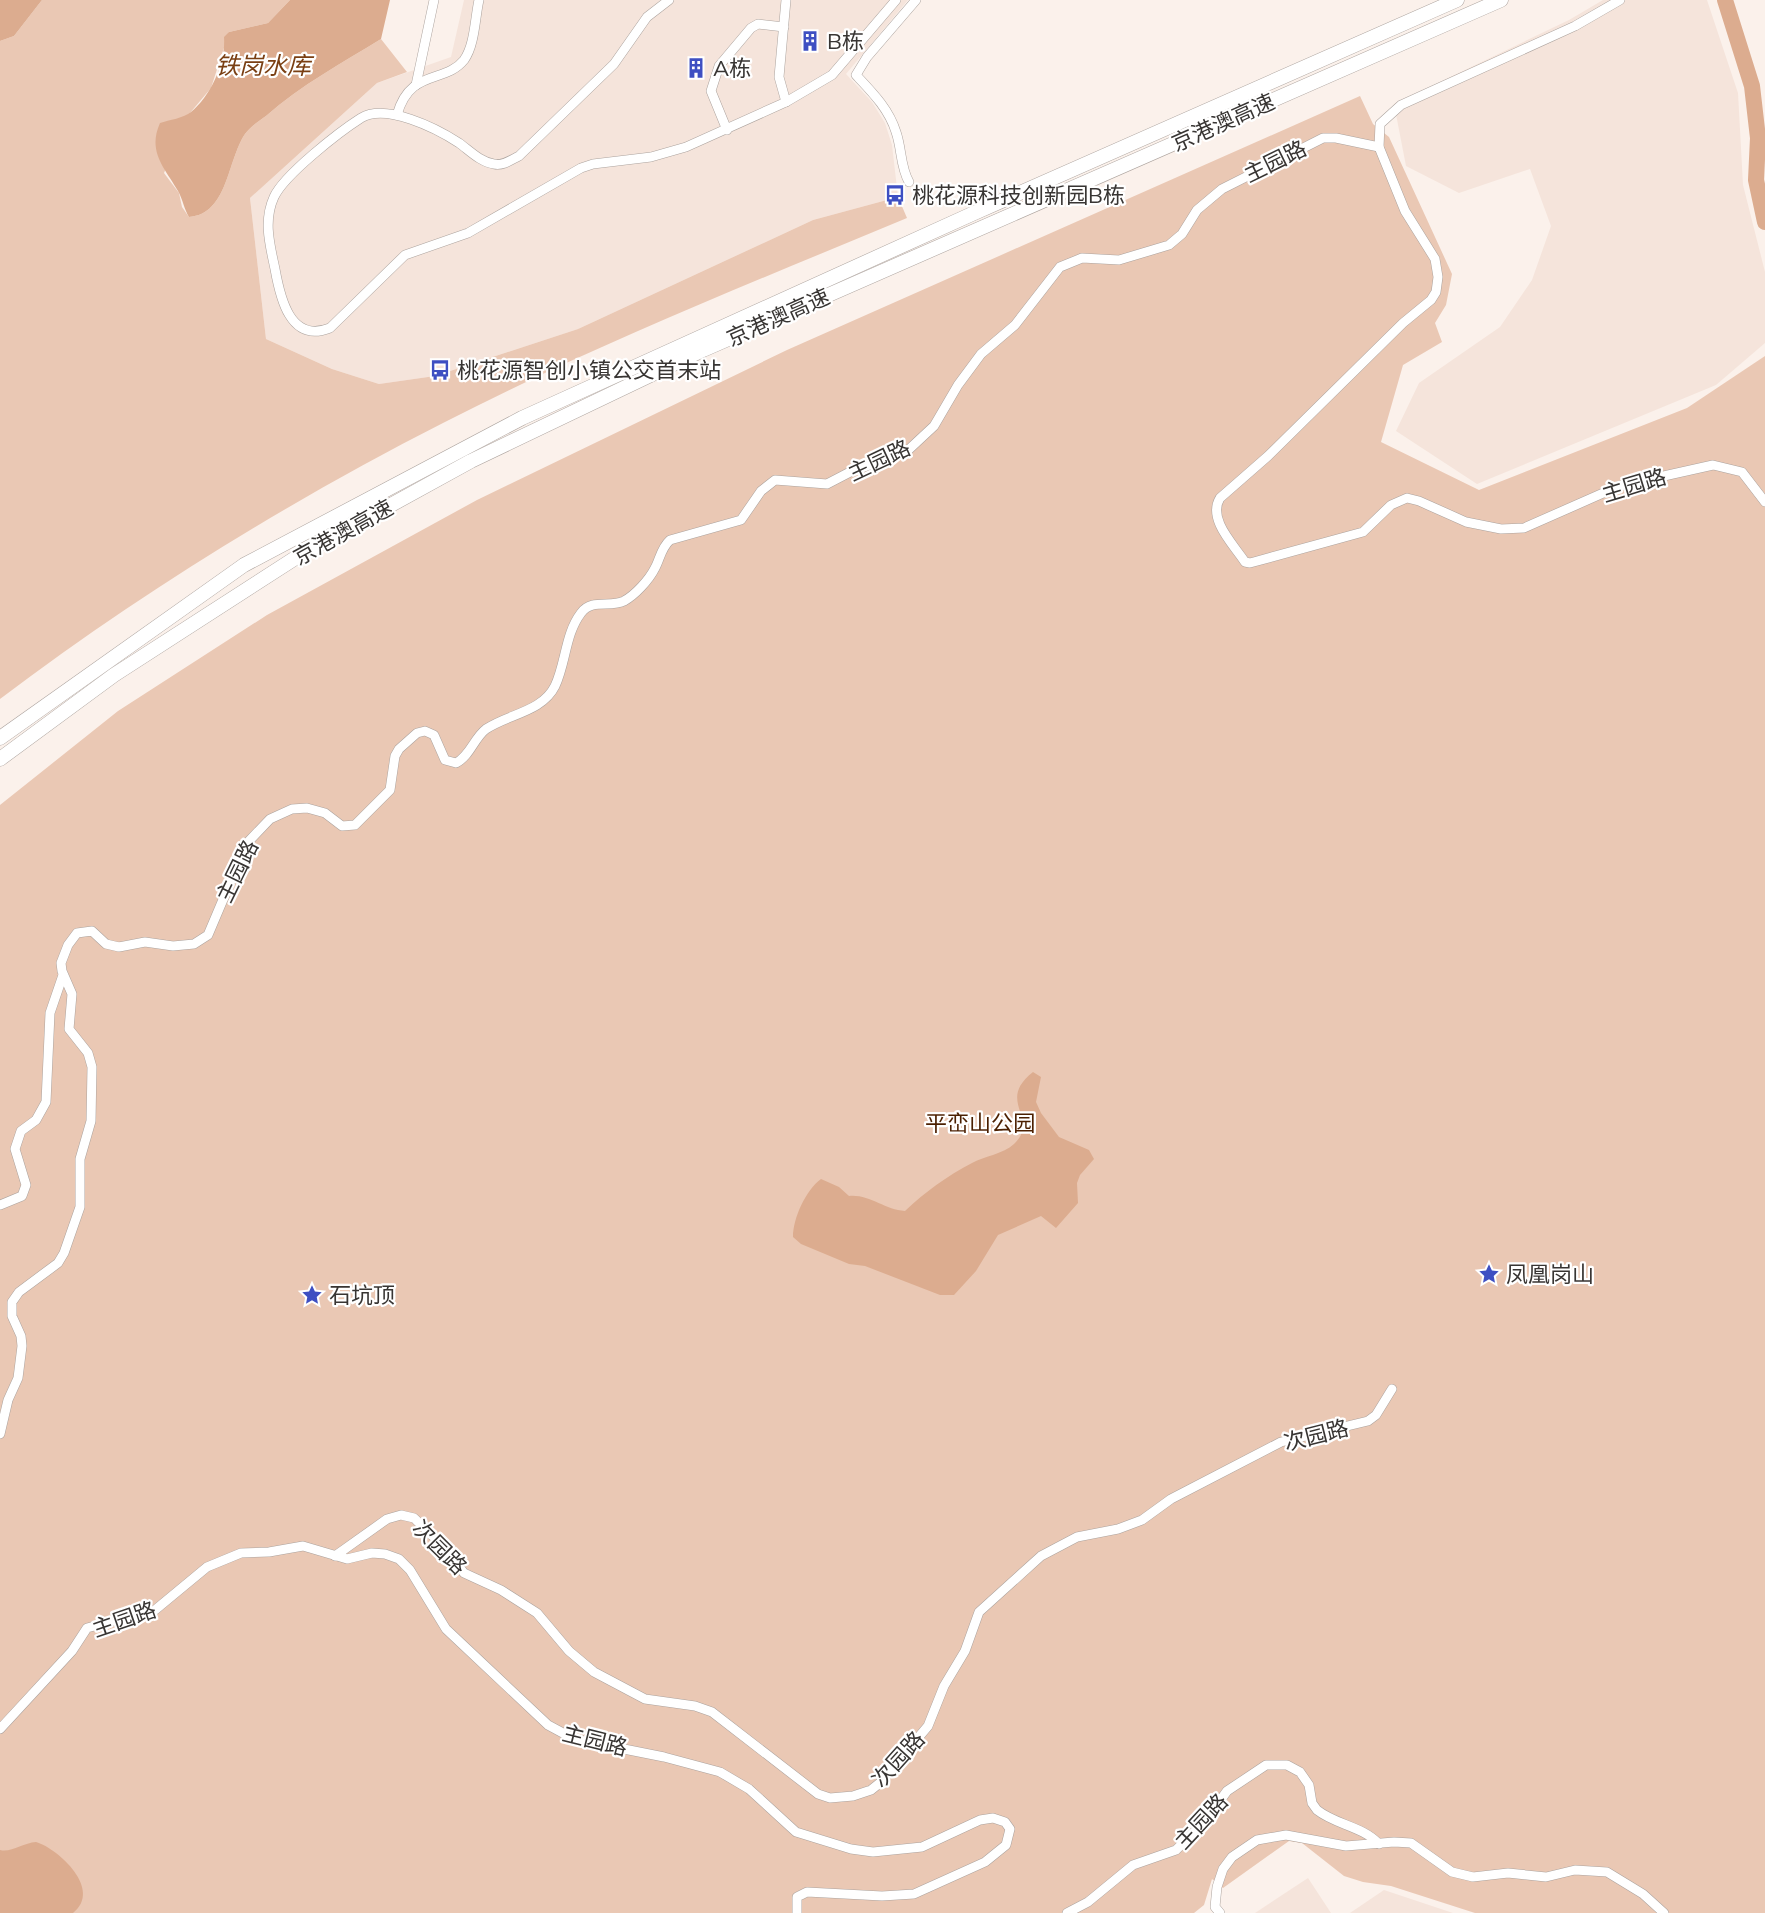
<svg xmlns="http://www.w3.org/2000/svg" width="1765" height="1913" font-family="Mulish,'Noto Sans SC',sans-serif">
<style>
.built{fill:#f5e4db}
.green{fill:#eac8b4}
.water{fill:#dcac8f}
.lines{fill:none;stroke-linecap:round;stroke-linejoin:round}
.river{stroke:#dcac8f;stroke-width:16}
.minor-casing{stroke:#aca39e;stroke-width:10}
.highway-casing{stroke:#aca39e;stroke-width:15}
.minor{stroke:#fff;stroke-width:9}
.highway{stroke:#fff;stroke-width:14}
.labels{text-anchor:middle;stroke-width:4.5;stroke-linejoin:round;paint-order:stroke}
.poi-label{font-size:22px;fill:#383533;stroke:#fff;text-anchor:start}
.street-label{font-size:22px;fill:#383533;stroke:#fff}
.park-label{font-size:22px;fill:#4b1f00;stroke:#fff}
.water-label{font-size:24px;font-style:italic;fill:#7a3f13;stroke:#fff}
</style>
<rect width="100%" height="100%" fill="#fbf1eb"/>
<!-- built -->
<g class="built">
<polygon points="464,0 908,0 846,74 872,102 885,123 892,145 898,197 813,220 578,329 435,376 379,384 332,369 266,339 250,198 377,83 451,57"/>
<polygon points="1603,0 1707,0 1738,93 1743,185 1765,272 1765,343 1716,385 1477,484 1396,431 1419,383 1500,327 1532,280 1551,226 1530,169 1459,193 1406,166 1394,104 1569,20"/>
<polygon points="1308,1878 1331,1913 1255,1913"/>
<polygon points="1384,1890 1453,1913 1350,1913"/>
</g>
<!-- green -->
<g class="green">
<path d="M42,0H290L268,23L229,32L211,88L190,113L164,173L179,193L182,207L189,217C228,214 227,161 245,134C250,127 259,121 266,116C301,85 342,63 381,39L407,72L377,83L250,198L266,339L332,369L379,384L435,376L578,329L813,220L898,197L907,218C751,283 593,346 443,423C288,502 139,594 0,699V41L14,36Z"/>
<polygon points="1360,96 1373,124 1389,137 1452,274 1446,305 1435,323 1442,342 1403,365 1381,442 1479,490 1687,408 1765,356 1765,1913 1475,1913 1391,1886 1363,1882 1344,1876 1302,1843 1289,1841 1223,1888 1212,1879 1204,1905 1194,1913 0,1913 0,805 118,711 267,615 477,500 787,350"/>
</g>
<!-- water -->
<g class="water">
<polygon points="0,0 42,0 14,36 0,41"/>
<path d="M290,0H390L381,39C342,63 301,85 266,116C259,121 250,127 245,134C227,161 228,214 189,217C184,209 183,200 178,191C165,168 147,152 160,123C169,120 184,118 191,112C211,96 226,62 224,37L229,32L268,23Z"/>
<path d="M1033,1072L1041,1077L1036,1102L1041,1113L1059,1137L1089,1150L1094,1159L1080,1175L1077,1183L1078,1203L1056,1228L1041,1216L998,1235L976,1271L954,1295H940L865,1266L849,1264L801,1244L793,1237C793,1218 806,1190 821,1179L839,1187L849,1196C869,1194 885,1210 905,1211C925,1192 947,1176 972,1163C985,1156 1003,1154 1014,1144C1041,1118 995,1102 1033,1072Z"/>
<path d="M36,1842C59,1849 103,1890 73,1913H0V1850C11,1853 23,1843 36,1842Z"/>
</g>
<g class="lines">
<!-- river -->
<polyline class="river" points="1725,0 1752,86 1758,138 1756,180 1765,222"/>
<!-- minor casing -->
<g class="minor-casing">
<g id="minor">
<path d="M669,0L647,17L614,64L519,156C511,160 503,166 494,164C480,162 469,150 459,143C436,128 386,103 361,118C339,132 284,175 274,197C263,221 270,245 275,269C280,297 290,344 330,328L405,255L468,233L581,168L593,164L651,157L686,147L786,102L832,75L896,0"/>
<path d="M1620,0L1575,26L1401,105L1380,124L1379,147L1405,211L1435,259L1438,277L1436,292L1431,300L1403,323L1268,456L1220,498C1207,519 1234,545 1245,562L1250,563L1363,532L1391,505L1407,498L1419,501L1466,522L1501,529L1524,528L1619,486L1713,465L1742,472L1765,502"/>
<polyline points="416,85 434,0"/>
<polyline points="786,102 779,77 786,0"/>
<path d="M397,115C410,68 445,84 464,60C475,45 475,17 479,0"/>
<polyline points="727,130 711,91 719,66 751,28 758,24 784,27"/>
<path d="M909,182C900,166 902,149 896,132C889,109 872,92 856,75L867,57L916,0"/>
<polyline points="0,1205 22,1196 26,1185 15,1149 21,1131 36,1120 46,1102 50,1013 63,975"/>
<path d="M0,1434L8,1400L18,1378L22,1346L21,1336L12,1316V1302L19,1292L58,1263L64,1253L80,1207V1159L91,1121L92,1067L88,1053L69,1029L72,994L62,971L61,963L68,945L77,933L92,931L106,944L119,947L145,942L173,946L194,944L208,935L247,843L270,819L292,809L307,808L325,813L342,826L355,825L390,790L395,756L399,749L417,733L425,731L434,735L445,760L456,763C470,756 474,738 486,729C508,714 542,712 555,686C566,663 565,634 581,613C592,598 610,608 624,601C635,595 649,580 655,568C660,559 661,548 670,540L741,520L761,491L775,480L827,484L852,471L905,453L934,426L958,385L981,354L1015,325L1060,267L1082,258L1119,260L1169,245L1182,234L1197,210L1222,189L1323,138H1336L1379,147"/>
<polyline points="335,1556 387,1519 401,1515 414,1518 437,1540 464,1573 501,1590 537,1613 569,1651 594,1672 645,1699 695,1706 712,1712 818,1794 830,1798 853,1796 871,1790 881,1782 928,1726 944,1686 965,1651 979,1612 1041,1556 1077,1537 1118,1529 1142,1520 1171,1499 1281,1442 1368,1421 1376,1415 1392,1389"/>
<polyline points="0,1729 72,1651 87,1628 155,1610 207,1567 241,1553 269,1552 303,1546 347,1559 372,1553 385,1554 399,1559 410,1570 446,1629 548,1725 574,1739 664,1757 720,1772 749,1789 796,1832 851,1849 873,1852 922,1847 980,1820 993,1818 1005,1822 1010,1829 1006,1845 985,1862 914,1894 882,1896 807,1892 797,1897 797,1913"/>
<path d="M1067,1913L1088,1902L1133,1865L1176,1850L1206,1820L1227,1791L1266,1765H1287L1300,1772L1309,1785L1312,1803L1317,1810C1336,1825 1362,1826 1379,1844"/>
<polyline points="1220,1913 1215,1907 1217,1887 1223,1869 1232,1857 1257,1840 1286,1835 1346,1846 1394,1842 1411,1843 1452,1872 1473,1877 1508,1873 1546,1877 1575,1870 1607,1872 1643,1894 1664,1913"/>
</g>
</g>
<!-- highway casing -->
<g class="highway-casing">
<g id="highway">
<polyline points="0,738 244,565 522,418 972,214 1457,0"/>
<polyline points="0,759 114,675 300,555 471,461 703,350 1501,0"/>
</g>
</g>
<!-- minor -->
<use href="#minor" class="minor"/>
<!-- highway -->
<use href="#highway" class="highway"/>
</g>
<!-- icons -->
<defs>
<g id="building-bare" transform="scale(1.62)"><path d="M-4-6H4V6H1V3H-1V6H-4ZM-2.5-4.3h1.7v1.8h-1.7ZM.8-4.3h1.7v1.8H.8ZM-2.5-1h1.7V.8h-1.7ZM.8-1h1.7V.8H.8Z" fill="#3e4fc2" stroke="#fff" stroke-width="2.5" paint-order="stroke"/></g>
<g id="bus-bare" transform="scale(1.62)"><path d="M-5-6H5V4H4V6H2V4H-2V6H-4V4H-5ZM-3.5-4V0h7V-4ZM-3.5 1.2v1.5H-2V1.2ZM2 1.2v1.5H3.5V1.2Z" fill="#3e4fc2" stroke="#fff" stroke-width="2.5" paint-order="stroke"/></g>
<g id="sight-bare" transform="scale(1.62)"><path d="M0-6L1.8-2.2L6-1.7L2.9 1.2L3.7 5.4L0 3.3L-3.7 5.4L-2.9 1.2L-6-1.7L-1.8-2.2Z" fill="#3e4fc2" stroke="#fff" stroke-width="2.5" paint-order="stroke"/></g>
</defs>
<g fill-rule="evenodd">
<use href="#building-bare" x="810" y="41"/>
<use href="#building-bare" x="696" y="68"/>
<use href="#bus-bare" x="895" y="195"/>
<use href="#bus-bare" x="440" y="370"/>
<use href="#sight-bare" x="1489" y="1274"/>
<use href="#sight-bare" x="312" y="1295"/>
</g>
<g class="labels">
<!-- poi labels -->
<g class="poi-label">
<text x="827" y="49">B栋</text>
<text x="713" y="76">A栋</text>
<text x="912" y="203">桃花源科技创新园B栋</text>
<text x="457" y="378">桃花源智创小镇公交首末站</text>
<text x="1506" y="1282">凤凰岗山</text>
<text x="329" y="1303">石坑顶</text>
</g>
<!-- street labels -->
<g class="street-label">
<text transform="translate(1223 122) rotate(-24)" y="8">京港澳高速</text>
<text transform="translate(1275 161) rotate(-26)" y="8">主园路</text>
<text transform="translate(778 317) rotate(-24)" y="8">京港澳高速</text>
<text transform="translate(879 460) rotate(-25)" y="8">主园路</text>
<text transform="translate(1634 485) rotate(-17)" y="8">主园路</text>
<text transform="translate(343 532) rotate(-29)" y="8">京港澳高速</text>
<text transform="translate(237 871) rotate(-64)" y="8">主园路</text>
<text transform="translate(1316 1435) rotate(-14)" y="8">次园路</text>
<text transform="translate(440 1547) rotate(45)" y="8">次园路</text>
<text transform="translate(124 1619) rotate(-19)" y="8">主园路</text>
<text transform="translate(595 1740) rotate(14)" y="8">主园路</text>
<text transform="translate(898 1759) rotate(-48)" y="8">次园路</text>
<text transform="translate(1201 1821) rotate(-47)" y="8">主园路</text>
</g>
<!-- park labels -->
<g class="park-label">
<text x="980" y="1131">平峦山公园</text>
</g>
<!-- water labels -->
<g class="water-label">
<text x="263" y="74">铁岗水库</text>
</g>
</g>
</svg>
